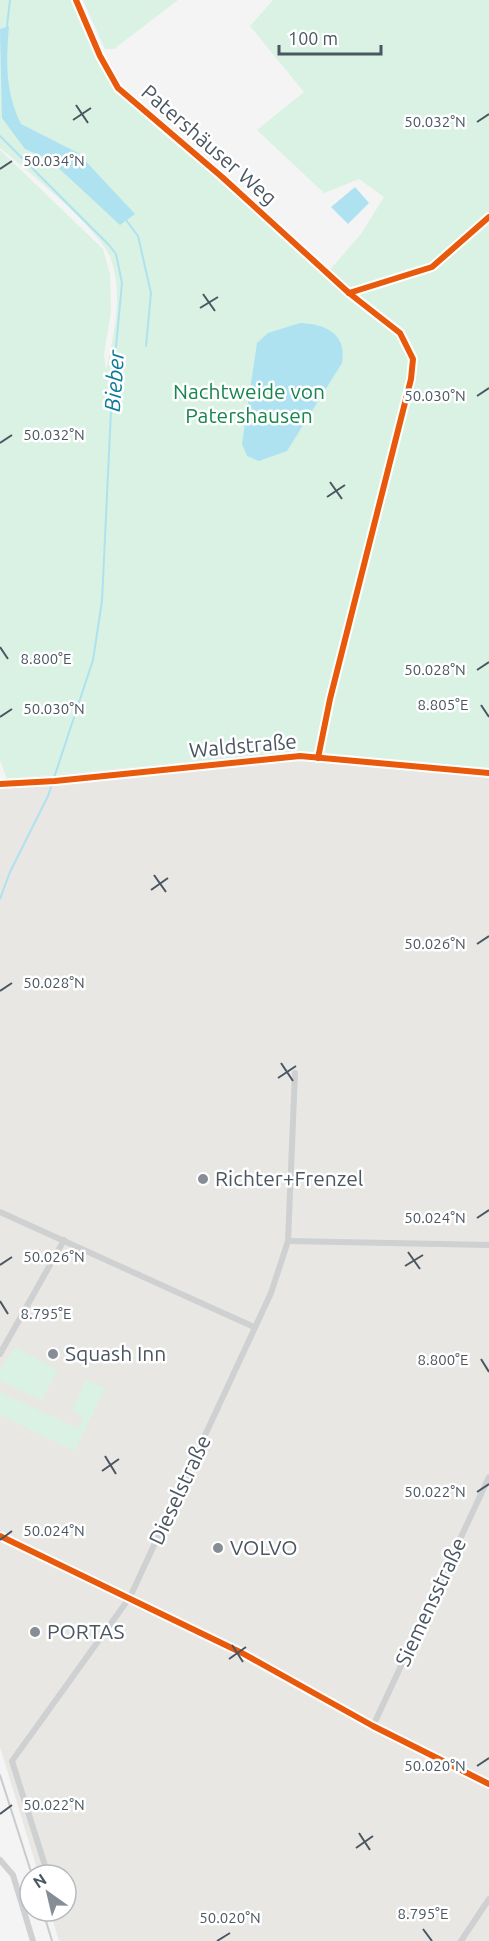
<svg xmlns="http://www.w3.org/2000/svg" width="489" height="1941" font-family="Ubuntu,sans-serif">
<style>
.commercial{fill:#e8e7e3}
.green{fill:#d9f2e3}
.water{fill:#aee2f0}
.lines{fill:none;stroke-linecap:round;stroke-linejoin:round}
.stream{stroke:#aee2f0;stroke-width:2}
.street{stroke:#ced0d2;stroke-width:6}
.rail{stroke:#c9cacc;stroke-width:2}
.cycleway-casing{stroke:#fff;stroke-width:10}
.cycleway{stroke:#e8590c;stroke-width:6}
.ticks{fill:none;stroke:#4a5661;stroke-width:2}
.poi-dot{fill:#868d94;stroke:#fff;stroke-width:2}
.labels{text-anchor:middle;stroke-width:5;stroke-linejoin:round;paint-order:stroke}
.street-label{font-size:21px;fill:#4a5661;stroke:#fff}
.park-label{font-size:21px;fill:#17864f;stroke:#fff}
.poi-label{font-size:21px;fill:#4a5661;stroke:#fff;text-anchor:start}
.water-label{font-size:22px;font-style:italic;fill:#0c7c9b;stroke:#fff}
.ticks-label{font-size:15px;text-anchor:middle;fill:#4a5661;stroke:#fff;stroke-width:5;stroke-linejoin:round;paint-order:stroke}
</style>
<rect width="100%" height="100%" fill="#f4f4f4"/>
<!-- commercial -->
<polygon class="commercial" points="306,751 489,769 489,1941 59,1941 50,1911 66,1911 66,1875 39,1875 0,1747 0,780"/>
<!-- green -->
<g class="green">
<path d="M0,0H72L105,75L153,125L240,198L348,296L430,270L489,217V769L306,751L7,779L0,760V150L103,249L110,274L111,311L104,354L106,370C114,336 124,292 110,257C100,230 25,168 0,148Z"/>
<polygon points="83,0 178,0 114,49 105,49"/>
<polygon points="273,0 489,0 489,215 430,267 348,291 328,272 361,234 384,197 359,179 324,193 257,130 304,92 250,26"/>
<polygon points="14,1348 18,1348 57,1370 42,1400 0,1381 0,1369"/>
<polygon points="86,1380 105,1388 75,1451 0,1415 0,1392 78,1429 84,1417 72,1411"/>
</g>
<!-- water -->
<g class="water">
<path d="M9,26C6,61 5,91 21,124L78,153L135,214L120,225L50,160L25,149L2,118L0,29Z"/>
<polygon points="355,187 369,203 348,224 331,207"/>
<path d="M300,323C326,324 347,334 342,363L287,451L259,461L247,456L242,444L257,343L268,333Z"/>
</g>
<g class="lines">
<!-- stream -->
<g class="stream">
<polyline points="7,26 10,0"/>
<polyline points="0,136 109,245 116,254 122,283 112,389 102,601 93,660 48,796 10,872 0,899"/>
<polyline points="126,220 138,236 151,293 146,346"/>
</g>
<!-- street -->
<g class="street">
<polyline points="76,0 100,56 118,88 222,177 349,293"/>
<polyline points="0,784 55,781 300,756 489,773"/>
<polyline points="0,1212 254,1327"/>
<polyline points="288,1241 489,1245"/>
<polyline points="0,1354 64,1240"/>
<polyline points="0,1536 242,1653 373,1726 489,1784"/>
<polyline points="373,1726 489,1477"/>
<polyline points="0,1860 13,1875 33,1941"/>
<polyline points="48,1875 12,1761 130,1597 271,1293 288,1241 295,1073"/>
<polyline points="461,1941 489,1899"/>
</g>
<!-- rail -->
<g class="rail">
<polyline points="0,1775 32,1875"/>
<polyline points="43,1911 52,1941"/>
</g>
<!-- cycleway casing -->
<g class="cycleway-casing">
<g id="cycleway">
<polyline points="76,0 100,56 118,88 222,177 349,293 400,333 413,359 411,379 330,699 318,758"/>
<polyline points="349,293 432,267 489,217"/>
<polyline points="0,784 55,781 300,756 489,773"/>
<polyline points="0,1536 242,1653 373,1726 489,1784"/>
</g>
</g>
<!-- cycleway -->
<use href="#cycleway" class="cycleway"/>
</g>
<!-- ticks -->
<path class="ticks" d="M76,105L88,123M73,120L91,108M477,122L489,114M0,169L12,161M203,294L215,311M200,308L218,297M477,396L489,388M0,443L12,435M330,482L342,499M327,497L345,485M0,647L8,659M477,670L489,662M481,705L489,717M0,717L12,709M154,875L166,892M151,890L168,878M477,944L489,936M0,991L12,983M281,1063L293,1081M278,1078L296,1066M477,1218L489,1210M408,1252L420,1269M0,1265L12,1257M405,1266L423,1255M0,1301L8,1314M481,1359L489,1372M105,1456L116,1474M102,1471L119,1459M477,1492L489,1484M0,1540L12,1531M232,1645L243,1662M229,1659L246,1647M477,1766L489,1758M0,1814L12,1805M359,1833L370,1850M356,1848L373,1836M423,1929L432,1941M217,1941L230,1933"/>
<!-- markers -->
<g class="poi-dot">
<circle cx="203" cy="1179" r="6"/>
<circle cx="53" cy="1354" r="6"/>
<circle cx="218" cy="1548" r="6"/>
<circle cx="35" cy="1632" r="6"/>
</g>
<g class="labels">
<!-- street labels -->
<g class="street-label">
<text transform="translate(209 145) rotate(41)" y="7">Patershäuser Weg</text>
<text transform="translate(243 746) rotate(-5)" y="7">Waldstraße</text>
<text transform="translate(180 1490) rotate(-65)" y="7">Dieselstraße</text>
<text transform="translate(431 1602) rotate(-65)" y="7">Siemensstraße</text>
</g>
<!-- park labels -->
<g class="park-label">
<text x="249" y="399">Nachtweide von<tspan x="249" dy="24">Patershausen</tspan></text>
</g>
<!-- poi labels -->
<g class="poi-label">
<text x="215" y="1186">Richter+Frenzel</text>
<text x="65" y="1361">Squash Inn</text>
<text x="230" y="1555">VOLVO</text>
<text x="47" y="1639">PORTAS</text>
</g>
<!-- water labels -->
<g class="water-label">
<text transform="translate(114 381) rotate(-86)" y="8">Bieber</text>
</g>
</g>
<g class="ticks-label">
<text x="435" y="127">50.032°N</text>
<text x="54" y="166">50.034°N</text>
<text x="435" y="401">50.030°N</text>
<text x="54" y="440">50.032°N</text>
<text x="46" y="664">8.800°E</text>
<text x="435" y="675">50.028°N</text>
<text x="443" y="710">8.805°E</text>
<text x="54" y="714">50.030°N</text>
<text x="435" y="949">50.026°N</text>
<text x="54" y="988">50.028°N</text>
<text x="435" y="1223">50.024°N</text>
<text x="54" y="1262">50.026°N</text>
<text x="46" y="1319">8.795°E</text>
<text x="443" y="1365">8.800°E</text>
<text x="435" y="1497">50.022°N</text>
<text x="54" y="1536">50.024°N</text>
<text x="435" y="1771">50.020°N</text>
<text x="54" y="1810">50.022°N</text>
<text x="423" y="1919">8.795°E</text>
<text x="230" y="1923">50.020°N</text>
</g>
<!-- north arrow -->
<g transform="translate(48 1893) rotate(326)"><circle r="28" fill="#ffffff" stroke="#b7bbc0" stroke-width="1.5"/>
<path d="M0-4.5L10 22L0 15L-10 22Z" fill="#868d94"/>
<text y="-9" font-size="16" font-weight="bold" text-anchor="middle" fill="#4a5661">N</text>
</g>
<!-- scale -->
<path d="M279 45v9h102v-9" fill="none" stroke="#4a5661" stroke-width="3"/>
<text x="288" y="45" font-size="18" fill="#4a5661" stroke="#ffffff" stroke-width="4.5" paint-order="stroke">100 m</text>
</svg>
